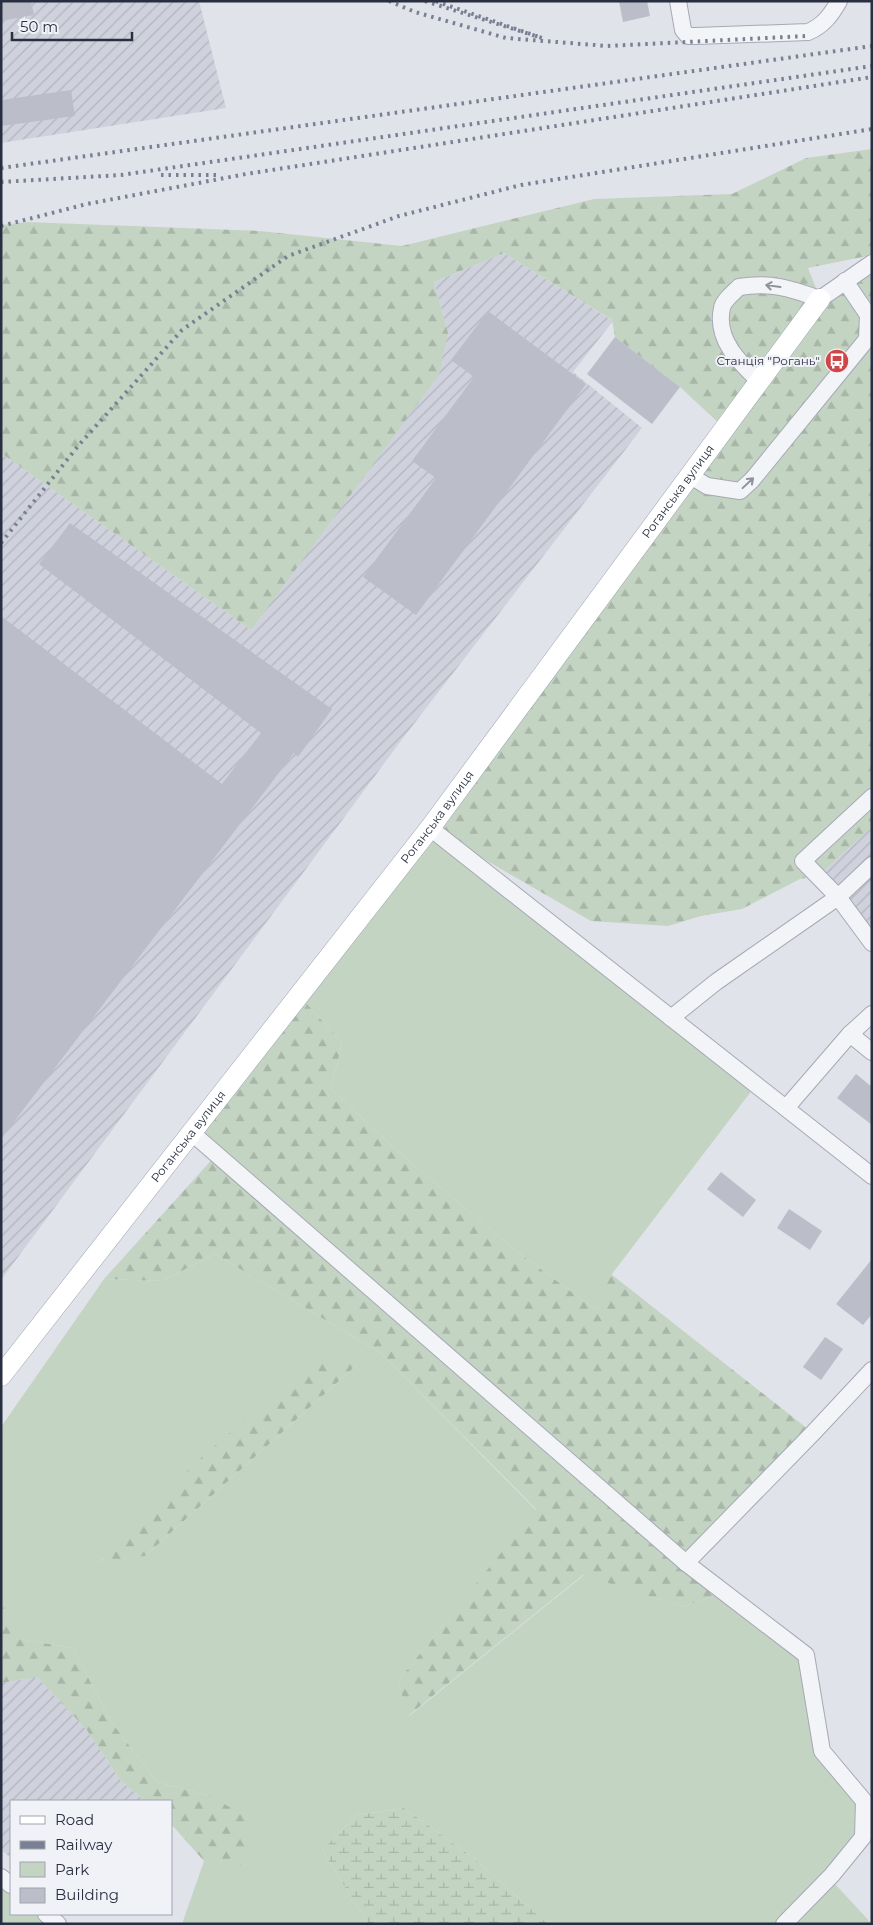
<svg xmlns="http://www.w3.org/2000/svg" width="873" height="1925" font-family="Montserrat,sans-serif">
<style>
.industrial{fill:url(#industrial-furrows)}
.green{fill:#c4d4c2;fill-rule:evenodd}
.forest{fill:url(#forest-firs)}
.wetland{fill:url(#wetland-marsh)}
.building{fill:#bbbec9}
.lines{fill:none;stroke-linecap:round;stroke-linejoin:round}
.minor-casing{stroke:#a6a9b4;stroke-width:18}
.major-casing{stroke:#a0a6b5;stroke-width:21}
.minor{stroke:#f3f4f8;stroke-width:16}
.major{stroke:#fff;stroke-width:20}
.rail{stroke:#7a8093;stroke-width:4;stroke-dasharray:2.5 5;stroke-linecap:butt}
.oneway{stroke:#8e929c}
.labels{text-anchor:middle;stroke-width:4;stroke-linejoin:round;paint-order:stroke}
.poi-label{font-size:12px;fill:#292f41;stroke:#f0f2f7;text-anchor:end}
.street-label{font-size:12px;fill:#292f41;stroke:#f0f2f7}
</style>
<defs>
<pattern id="industrial-furrows" width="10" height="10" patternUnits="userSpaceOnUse" patternTransform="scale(1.25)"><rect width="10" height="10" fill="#cfd2dc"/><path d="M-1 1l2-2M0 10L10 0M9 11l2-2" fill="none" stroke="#b2b5be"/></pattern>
<pattern id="forest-firs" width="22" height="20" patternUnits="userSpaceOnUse" patternTransform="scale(1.25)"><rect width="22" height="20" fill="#c4d4c2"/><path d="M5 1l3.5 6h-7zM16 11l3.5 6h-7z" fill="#a8b6a8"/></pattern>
<pattern id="wetland-marsh" width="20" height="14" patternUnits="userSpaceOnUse" patternTransform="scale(1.25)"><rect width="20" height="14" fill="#c4d4c2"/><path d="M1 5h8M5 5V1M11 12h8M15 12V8" fill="none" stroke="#a8b6a8"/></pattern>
</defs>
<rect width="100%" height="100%" fill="#e1e3ea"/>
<!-- industrial -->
<g class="industrial">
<polygon points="1,1 199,1 226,108 1,143"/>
<polygon points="504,253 613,321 573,372 642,428 403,738 1,1280 1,453 251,630 448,333 434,282"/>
<polygon points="872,827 872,932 818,876"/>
<polygon points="37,1677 86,1729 121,1781 145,1801 11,1801 11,1858 1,1850 1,1683"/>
</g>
<!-- green -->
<g class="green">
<polygon points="430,828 756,1085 612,1274 596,1310 515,1250 402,1155 331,1089 342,1043 299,995"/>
<path d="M215,1254L382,1354L536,1510L398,1681L409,1716L584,1575L683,1607L724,1592L806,1655L822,1751L864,1801L863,1837L786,1924H548L475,1859L404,1808L357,1815L322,1850L368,1924H182L204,1861L241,1864L210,1796L157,1782L110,1720L73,1648L18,1639L1,1602V1427L104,1279L162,1281ZM358,1364L145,1556L100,1561Z"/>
<polygon points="1,1877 11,1885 11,1914 46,1914 58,1924 1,1924"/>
<polygon points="835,1884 872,1924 796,1924"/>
</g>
<!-- forest -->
<g class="forest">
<polygon points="872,149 872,255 808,268 820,298 872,263 872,827 818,876 800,879 742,909 701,916 668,926 591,921 430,828 724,428 680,387 615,337 612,320 504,253 434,282 448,333 439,375 251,630 1,453 1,225 27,222 260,231 402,246 594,199 732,194 806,158"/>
<polygon points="299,995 342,1043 331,1089 402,1155 515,1250 596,1310 611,1274 813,1433 687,1562 724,1592 683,1607 583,1575 408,1716 398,1681 536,1509 382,1354 215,1254 162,1281 104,1279 216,1155 192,1133"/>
<polygon points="317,1357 359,1363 145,1556 100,1562 194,1464"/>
<polygon points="1,1602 19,1639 73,1648 110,1720 157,1782 210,1796 251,1819 241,1865 204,1861 171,1824 171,1801 145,1801 121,1781 86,1729 37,1677 1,1683"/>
</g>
<!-- wetland -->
<polygon class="wetland" points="404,1808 475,1859 548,1924 368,1924 322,1850 357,1815"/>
<!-- building -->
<g class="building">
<polygon points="1,1 31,1 34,15 1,21"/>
<polygon points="619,1 647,1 650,16 623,22"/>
<polygon points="71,90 75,116 1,126 1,100"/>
<polygon points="488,311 586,384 416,615 363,577 436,478 412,461 474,377 451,360"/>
<polygon points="615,337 680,387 652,424 587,374"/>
<polygon points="70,523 332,709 298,757 294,753 1,1139 1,616 222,784 261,733 39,564"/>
<polygon points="856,1074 872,1087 872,1125 837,1098"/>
<polygon points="721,1172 756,1200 743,1217 707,1189"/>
<polygon points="789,1209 822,1231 810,1250 777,1228"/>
<polygon points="872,1259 872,1314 863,1325 836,1304"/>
<polygon points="825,1337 843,1349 821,1380 803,1367"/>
</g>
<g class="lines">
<!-- minor casing -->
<g class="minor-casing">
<g id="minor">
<path d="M678,1L683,30L688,36H696L808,32C823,26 831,15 839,1"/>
<path d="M759,381C739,362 715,339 722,308C723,301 734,292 739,287C771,282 789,288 820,299L872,263"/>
<polyline points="689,475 707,486 740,491 752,480 867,339 868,315 845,281"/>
<polyline points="872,797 803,861 838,897 872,943"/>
<polyline points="430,828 872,1176"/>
<polyline points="671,1018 716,982 838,897 872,865"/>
<polyline points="850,1034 872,1014"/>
<polyline points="786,1108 850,1034 872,1052"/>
<polyline points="192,1133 686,1563 806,1655 822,1751 864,1801 863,1837 832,1875 784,1924"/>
<polyline points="686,1563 813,1433 872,1370"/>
<polyline points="1,1877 11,1885"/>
<polyline points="46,1914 58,1924"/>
</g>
</g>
<!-- major casing -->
<g class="major-casing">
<g id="major">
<path id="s1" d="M1,1376L430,828L820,299"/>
</g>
</g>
<!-- minor -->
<use href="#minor" class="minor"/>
<!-- major -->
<use href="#major" class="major"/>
<!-- rail -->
<g class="rail">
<polyline points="389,1 415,12 506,38 607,46 807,36"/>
<polyline points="425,1 542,38 435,1"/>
<polyline points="1,168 872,46"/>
<polyline points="161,175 216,175"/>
<polyline points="1,182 121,175 872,66"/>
<polyline points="1,226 87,204 246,174 872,77"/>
<polyline points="1,543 78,446 182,330 288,256 399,216 521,185 872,129"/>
</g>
</g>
<!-- one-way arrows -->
<defs><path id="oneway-shaft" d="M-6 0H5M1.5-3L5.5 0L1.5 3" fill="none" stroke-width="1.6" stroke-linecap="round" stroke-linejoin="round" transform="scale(1.25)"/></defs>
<g class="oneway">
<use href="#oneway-shaft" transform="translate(773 286) rotate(-172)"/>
<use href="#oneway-shaft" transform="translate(748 483) rotate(-43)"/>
</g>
<!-- icons -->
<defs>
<g id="bus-disc" transform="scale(1.25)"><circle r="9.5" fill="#cf4548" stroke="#f0f2f7"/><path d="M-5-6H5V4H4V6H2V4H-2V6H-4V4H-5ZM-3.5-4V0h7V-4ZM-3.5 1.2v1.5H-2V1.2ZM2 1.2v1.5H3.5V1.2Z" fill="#fff"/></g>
</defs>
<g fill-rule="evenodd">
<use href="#bus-disc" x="837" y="361"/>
</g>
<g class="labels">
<!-- poi labels -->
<g class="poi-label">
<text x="820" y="365">Станція "Рогань"</text>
</g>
<!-- street labels -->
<g class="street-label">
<text dy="4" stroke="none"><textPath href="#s1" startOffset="1114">Роганська вулиця</textPath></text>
<text dy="4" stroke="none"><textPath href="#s1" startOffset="709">Роганська вулиця</textPath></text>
<text dy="4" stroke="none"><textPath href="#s1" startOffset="304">Роганська вулиця</textPath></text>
</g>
</g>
<!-- border -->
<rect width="873" height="1925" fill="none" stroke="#292f41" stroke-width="5"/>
<!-- legend -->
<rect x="10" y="1800" width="162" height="115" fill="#f0f2f7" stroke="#a0a4ae"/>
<rect x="20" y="1816" width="25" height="8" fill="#ffffff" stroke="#a0a4ae"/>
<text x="55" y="1825" font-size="15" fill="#292f41">Road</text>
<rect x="20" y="1841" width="25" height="8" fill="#7a8093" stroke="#a0a4ae"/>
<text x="55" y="1850" font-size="15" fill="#292f41">Railway</text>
<rect x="20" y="1862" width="25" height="15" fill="#c4d4c2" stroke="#a0a4ae"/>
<text x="55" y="1875" font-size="15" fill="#292f41">Park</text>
<rect x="20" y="1888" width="25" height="15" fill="#bbbec9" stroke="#a0a4ae"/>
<text x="55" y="1900" font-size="15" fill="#292f41">Building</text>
<!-- scale -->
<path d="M12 32v8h120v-8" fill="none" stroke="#292f41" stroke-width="2.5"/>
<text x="20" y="32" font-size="15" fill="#292f41" stroke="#f0f2f7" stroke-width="4" paint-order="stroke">50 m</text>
</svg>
